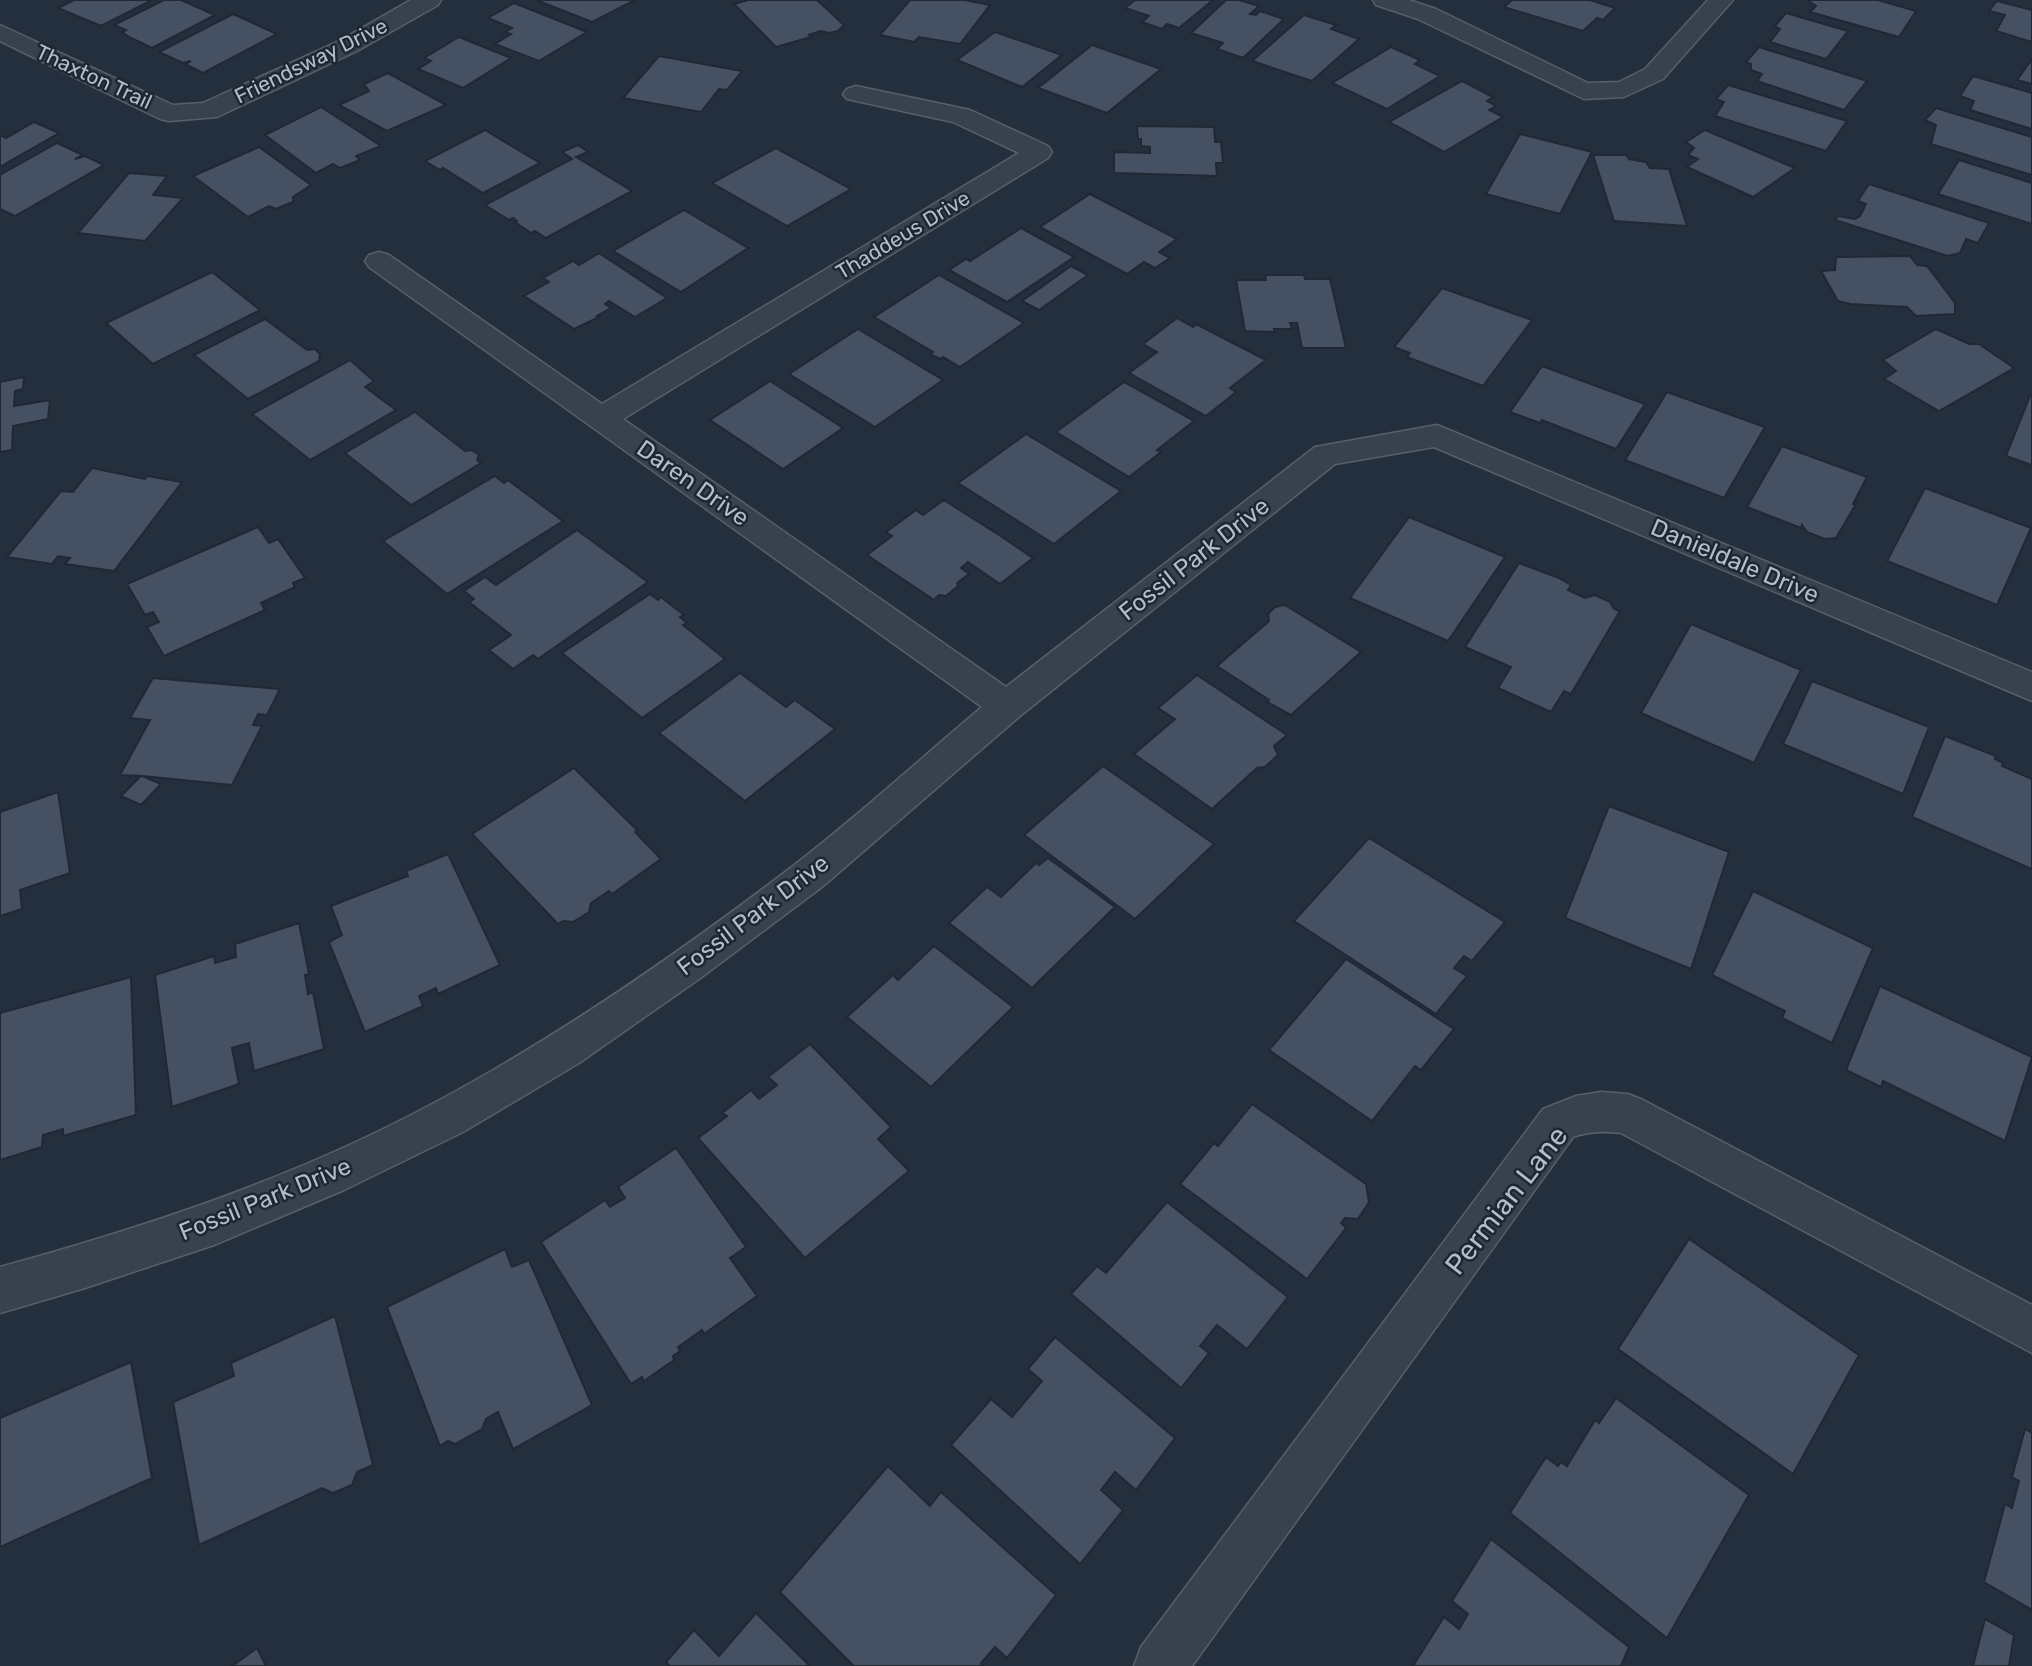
<svg xmlns="http://www.w3.org/2000/svg" width="2032" height="1666" font-family="Rubik,sans-serif">
<style>
.building{fill:#455162;stroke:#1f2835;stroke-width:2}
.lines{fill:none;stroke-linecap:round;stroke-linejoin:round}
.minor-casing{stroke:#565f6c;stroke-width:3}
.minor{fill:#38414e;fill-rule:evenodd}
.labels{text-anchor:middle;stroke-width:5;stroke-linejoin:round;paint-order:stroke}
.far-street-label{font-size:21px;fill:#b4bcc9;stroke:#1d2633}
.street-label{font-size:24px;fill:#b4bcc9;stroke:#1d2633}
.near-street-label{font-size:28px;fill:#b4bcc9;stroke:#1d2633}
</style>
<rect width="100%" height="100%" fill="#242f3e"/>
<!-- building -->
<g class="building">
<polygon points="74,0 152,0 101,26 58,8"/>
<polygon points="164,0 181,0 215,15 152,48 129,37 122,32 126,30 114,25"/>
<polygon points="536,0 635,0 592,22"/>
<polygon points="748,0 817,0 844,25 838,31 829,33 820,31 809,35 811,37 776,47 734,4"/>
<polygon points="910,0 964,0 990,5 960,44 919,37 914,42 880,35"/>
<polygon points="1135,0 1213,0 1179,28 1167,24 1162,29 1142,22 1149,16 1125,8"/>
<polygon points="1226,0 1239,0 1259,6 1250,14 1256,15 1260,11 1284,19 1243,58 1217,49 1223,43 1191,33"/>
<polygon points="1512,0 1590,0 1615,8 1603,20 1597,18 1583,31 1504,7"/>
<polygon points="1807,0 1878,0 1916,11 1899,37 1810,12 1816,6"/>
<polygon points="1997,1 2032,10 2032,42 1996,31 2005,15 1989,11"/>
<polygon points="514,3 587,32 539,61 495,44 511,34 505,32 512,28 488,18"/>
<polygon points="1786,13 1848,31 1826,59 1770,42 1780,29 1775,26"/>
<polygon points="233,14 277,34 203,73 185,64 191,61 183,63 159,52"/>
<polygon points="1304,15 1336,25 1331,29 1359,39 1312,81 1252,61"/>
<polygon points="995,32 1062,55 1022,87 957,60"/>
<polygon points="459,37 511,58 463,88 418,69 431,61 424,58"/>
<polygon points="1092,45 1161,69 1107,113 1038,88"/>
<polygon points="1391,47 1420,60 1415,64 1440,76 1387,109 1332,83"/>
<polygon points="1759,47 1867,81 1844,110 1757,81 1762,74 1751,70 1751,64 1746,62"/>
<polygon points="659,56 742,71 727,90 719,89 701,112 623,98"/>
<polygon points="2032,59 2032,84 2017,80"/>
<polygon points="388,73 446,105 387,131 339,105 369,91 364,84"/>
<polygon points="1973,76 2032,93 2032,129 1970,110 1974,101 1960,96"/>
<polygon points="1462,81 1493,97 1487,101 1496,106 1489,110 1503,117 1444,152 1389,122"/>
<polygon points="1728,85 1847,121 1826,151 1715,116 1724,102 1716,99"/>
<polygon points="321,107 381,146 356,156 360,160 340,168 333,164 316,173 265,135"/>
<polygon points="1936,108 2032,137 2032,175 1931,144 1936,125 1925,120"/>
<polygon points="34,122 59,133 0,167 0,135 6,138"/>
<polygon points="1137,126 1214,127 1215,142 1221,142 1223,163 1216,163 1217,176 1114,173 1114,152 1150,153 1150,147 1141,146 1141,139 1138,139"/>
<polygon points="485,130 540,163 483,193 443,168 440,170 425,161"/>
<polygon points="1705,130 1795,168 1753,197 1687,167 1698,159 1688,155 1694,148 1686,142"/>
<polygon points="1520,134 1592,152 1560,214 1486,194"/>
<polygon points="57,143 83,155 75,159 85,156 104,165 15,216 0,209 0,175"/>
<polygon points="578,145 588,152 576,157 632,191 546,238 535,231 531,233 515,222 517,221 513,218 509,220 485,205 572,159 562,152"/>
<polygon points="259,147 311,185 293,197 293,202 276,209 269,206 248,217 193,176"/>
<polygon points="776,148 851,189 787,226 712,183"/>
<polygon points="1593,155 1626,155 1629,159 1646,162 1650,168 1669,169 1687,226 1614,221"/>
<polygon points="1959,160 2032,183 2032,224 1938,194"/>
<polygon points="129,173 167,176 153,195 183,198 145,241 78,233"/>
<polygon points="1869,184 1989,223 1978,243 1966,239 1960,253 1948,256 1835,220 1838,216 1855,219 1860,216 1866,204 1858,201"/>
<polygon points="1090,194 1177,239 1159,252 1170,258 1155,268 1144,262 1127,274 1040,227"/>
<polygon points="684,210 748,248 681,292 613,251"/>
<polygon points="1021,228 1074,257 1007,302 949,270 966,259 970,261"/>
<polygon points="599,253 667,298 635,317 609,301 605,304 611,308 597,316 599,317 574,329 524,296 549,282 543,278 573,261 579,265"/>
<polygon points="1910,256 1917,265 1927,266 1955,303 1955,314 1916,316 1907,307 1850,304 1838,301 1821,271 1835,270 1836,257"/>
<polygon points="1071,266 1088,275 1039,310 1022,301"/>
<polygon points="212,272 260,310 153,364 106,323"/>
<polygon points="939,275 1024,323 960,367 943,357 940,359 930,354 933,352 874,317"/>
<polygon points="1265,275 1304,275 1305,279 1330,279 1346,348 1302,348 1297,323 1290,323 1292,329 1274,329 1275,332 1245,331 1236,280 1266,280"/>
<polygon points="1442,288 1532,320 1483,386 1407,357 1410,353 1394,347"/>
<polygon points="1177,318 1193,327 1196,324 1266,360 1230,388 1236,392 1206,416 1129,373 1157,352 1143,344"/>
<polygon points="265,319 307,350 315,349 320,354 319,361 248,399 194,355"/>
<polygon points="858,329 943,380 875,427 789,374"/>
<polygon points="1936,329 1969,344 1979,344 2014,368 1939,411 1884,379 1896,371 1883,360"/>
<polygon points="350,360 374,381 365,387 396,410 310,460 252,414"/>
<polygon points="1542,366 1645,404 1616,449 1542,420 1540,423 1510,412"/>
<polygon points="24,377 23,389 15,391 14,406 50,400 48,419 13,426 12,450 0,452 0,382"/>
<polygon points="770,381 843,428 783,469 710,420"/>
<polygon points="1124,382 1194,421 1157,450 1161,452 1129,477 1056,432"/>
<polygon points="1667,392 1765,427 1724,498 1625,460"/>
<polygon points="2030,396 2032,396 2032,465 2006,456"/>
<polygon points="415,412 465,451 472,450 479,455 477,460 481,463 411,505 345,453"/>
<polygon points="1026,434 1121,491 1054,544 958,483"/>
<polygon points="1782,446 1867,477 1853,504 1856,504 1836,538 1825,539 1807,532 1802,525 1801,528 1747,507"/>
<polygon points="92,468 145,479 147,476 182,482 114,571 65,564 70,558 58,556 52,564 7,557 61,491 73,492"/>
<polygon points="495,476 504,483 508,480 563,521 447,594 383,541"/>
<polygon points="1925,488 2031,528 1997,605 1887,561"/>
<polygon points="944,500 1002,537 1033,558 1000,584 968,562 961,568 969,574 957,583 958,586 946,596 939,595 934,600 867,555 892,536 886,532 916,510 923,515"/>
<polygon points="1409,517 1505,557 1448,641 1350,598"/>
<polygon points="258,527 269,543 278,539 305,578 293,583 295,587 261,603 265,610 164,656 147,627 159,622 153,612 145,615 127,584"/>
<polygon points="577,530 648,582 538,659 533,655 513,669 489,650 511,635 469,602 474,599 464,591 485,577 496,585"/>
<polygon points="1519,563 1559,578 1571,585 1568,590 1585,598 1595,595 1610,602 1614,609 1620,611 1571,694 1564,691 1551,712 1498,688 1511,667 1465,647"/>
<polygon points="650,594 658,600 661,597 684,615 680,617 687,623 683,625 725,659 642,718 562,653"/>
<polygon points="1285,605 1361,652 1291,715 1267,702 1269,700 1217,666 1269,621 1268,614 1275,607"/>
<polygon points="1691,624 1801,670 1754,763 1641,713"/>
<polygon points="740,673 786,707 795,700 835,729 745,801 659,733"/>
<polygon points="1197,675 1287,735 1274,746 1278,755 1265,767 1257,768 1212,809 1134,754 1175,719 1158,708"/>
<polygon points="153,678 280,689 267,715 258,714 253,725 262,726 232,785 142,776 161,784 141,805 121,796 141,776 120,775 150,720 130,718"/>
<polygon points="1812,681 1929,727 1903,794 1783,744"/>
<polygon points="1945,736 1996,756 1995,759 2003,763 2002,766 2032,779 2032,869 1912,817"/>
<polygon points="1103,766 1214,844 1135,919 1024,835"/>
<polygon points="574,768 637,830 635,832 661,859 612,894 609,891 591,903 589,912 573,922 563,921 558,924 472,834"/>
<polygon points="58,792 70,873 20,890 22,909 0,916 0,812"/>
<polygon points="1609,806 1729,852 1691,969 1565,918"/>
<polygon points="1369,838 1505,922 1472,961 1464,956 1454,968 1467,976 1436,1014 1294,921"/>
<polygon points="448,854 500,965 438,994 436,988 419,996 423,1006 365,1032 329,942 342,935 331,906 408,876 406,871"/>
<polygon points="1048,858 1115,907 1032,988 949,923 987,887 1001,897 1036,863 1039,865"/>
<polygon points="1753,891 1873,948 1832,1043 1782,1018 1785,1011 1712,975"/>
<polygon points="299,923 309,974 305,975 308,994 313,992 324,1049 254,1071 249,1043 232,1048 239,1084 172,1107 155,975 214,956 215,963 236,957 235,944"/>
<polygon points="934,946 1013,1007 931,1087 847,1017 893,975 898,980"/>
<polygon points="1346,959 1454,1029 1421,1070 1415,1066 1372,1121 1269,1050"/>
<polygon points="131,977 136,1115 63,1136 63,1129 43,1135 42,1147 0,1160 0,1013"/>
<polygon points="1880,986 2032,1057 2005,1141 1883,1081 1881,1087 1846,1070"/>
<polygon points="810,1044 891,1127 878,1139 909,1171 805,1258 698,1138 727,1116 722,1113 751,1090 759,1099 777,1085 768,1077"/>
<polygon points="1252,1104 1366,1184 1369,1202 1358,1219 1345,1218 1341,1223 1346,1228 1307,1279 1180,1184 1214,1143 1218,1146"/>
<polygon points="676,1148 746,1247 730,1258 757,1296 704,1334 702,1330 678,1347 680,1351 673,1356 674,1360 644,1381 642,1377 631,1384 541,1242 605,1200 610,1207 625,1198 618,1187"/>
<polygon points="1167,1202 1288,1297 1247,1349 1217,1325 1200,1346 1209,1353 1181,1388 1071,1294 1097,1266 1106,1273"/>
<polygon points="1689,1239 1859,1355 1793,1474 1618,1349"/>
<polygon points="505,1249 512,1267 529,1260 592,1405 513,1449 498,1412 486,1419 482,1429 455,1444 448,1441 440,1446 387,1307"/>
<polygon points="335,1316 373,1465 357,1472 352,1485 333,1493 322,1488 199,1545 173,1402 234,1376 231,1363"/>
<polygon points="1055,1337 1175,1438 1136,1490 1115,1472 1101,1490 1123,1510 1080,1564 951,1445 991,1399 1012,1417 1042,1381 1028,1369"/>
<polygon points="131,1362 152,1478 0,1547 0,1418"/>
<polygon points="1616,1398 1749,1495 1667,1638 1510,1513 1546,1457 1558,1466 1561,1462 1567,1466 1595,1420 1599,1423"/>
<polygon points="2025,1429 2032,1433 2032,1610 1984,1582 2005,1504 2012,1508 2019,1481 2012,1477"/>
<polygon points="888,1466 930,1506 941,1492 1056,1595 1007,1658 995,1647 981,1663 983,1666 854,1666 780,1592"/>
<polygon points="1491,1539 1629,1647 1621,1666 1413,1666 1444,1617 1459,1629 1468,1614 1452,1601"/>
<polygon points="756,1613 810,1666 670,1666 666,1662 694,1630 719,1656"/>
<polygon points="1985,1619 2014,1635 2009,1666 1973,1666"/>
<polygon points="257,1648 266,1666 232,1666"/>
</g>
<g class="lines">
<!-- minor casing -->
<g class="minor-casing">
<g id="minor">
<polygon points="411,0 441,0 438,5 357,51 217,117 169,121 160,119 0,41 0,25 173,105 203,103 339,41"/>
<polygon points="1373,0 1409,0 1436,9 1588,83 1619,82 1645,69 1708,0 1733,0 1663,79 1624,97 1584,99 1418,19 1376,5"/>
<path d="M856,86L970,110L1048,146L1052,152L1048,158L623,419L1006,687L1315,447L1437,425L2032,672V701L1434,447L1335,464L1020,716L822,887L699,979L579,1063L463,1132L344,1190L214,1245L85,1288L0,1313V1267C149,1226 297,1177 434,1103C560,1036 679,953 793,866C858,816 919,760 982,707L369,267L365,261L369,255L379,252L389,255L602,404L1019,153L953,122L847,99L843,94L847,89Z"/>
<path d="M1601,1092L1628,1094L1643,1100L2032,1305V1353L1621,1133C1605,1131 1589,1131 1573,1137L1192,1666H1134L1141,1647L1543,1109L1576,1096Z"/>
</g>
</g>
<!-- minor -->
<use href="#minor" class="minor"/>
</g>
<g class="labels">
<!-- far-street labels -->
<g class="far-street-label">
<text transform="translate(311 61) rotate(-26)" y="7">Friendsway Drive</text>
<text transform="translate(94 77) rotate(25)" y="7">Thaxton Trail</text>
<text transform="translate(903 235) rotate(-31)" y="7">Thaddeus Drive</text>
</g>
<!-- street labels -->
<g class="street-label">
<text transform="translate(693 483) rotate(35)" y="8">Daren Drive</text>
<text transform="translate(1194 559) rotate(-38)" y="8">Fossil Park Drive</text>
<text transform="translate(1735 561) rotate(23)" y="8">Danieldale Drive</text>
<text transform="translate(753 915) rotate(-37)" y="8">Fossil Park Drive</text>
<text transform="translate(265 1199) rotate(-22)" y="8">Fossil Park Drive</text>
</g>
<!-- near-street labels -->
<g class="near-street-label">
<text transform="translate(1506 1200) rotate(-52)" y="10">Permian Lane</text>
</g>
</g>
</svg>
